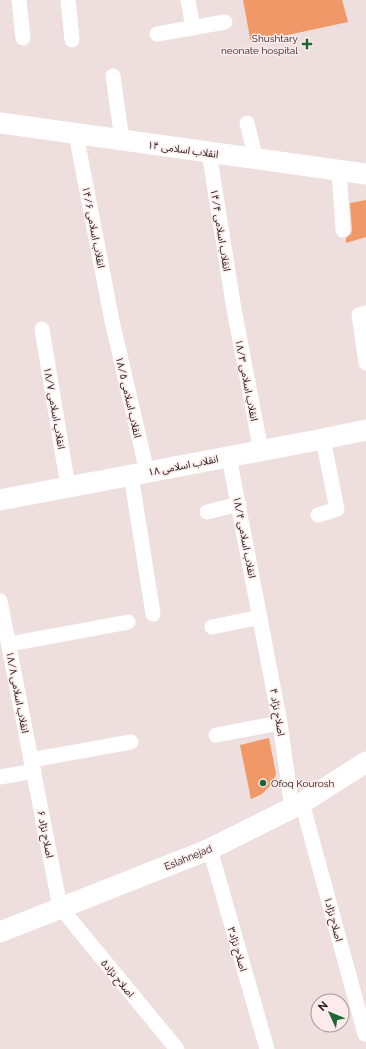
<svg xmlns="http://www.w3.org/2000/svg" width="366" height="1049" font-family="Raleway,'Noto Sans Arabic',sans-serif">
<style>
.building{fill:#f09867}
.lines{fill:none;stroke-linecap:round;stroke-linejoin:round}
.street{stroke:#fff;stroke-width:15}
.secondary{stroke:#fff;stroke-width:21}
.poi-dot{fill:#1d6734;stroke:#fcebea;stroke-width:1.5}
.labels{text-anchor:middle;stroke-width:3;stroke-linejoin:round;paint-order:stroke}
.poi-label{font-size:10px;fill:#272121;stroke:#fcebea;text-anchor:end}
.street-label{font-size:10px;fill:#272121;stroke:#fcebea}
</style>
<rect width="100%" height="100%" fill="#eededd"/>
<!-- building -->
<g class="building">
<polygon points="243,0 342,0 348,22 251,43"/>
<polygon points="366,200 366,237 346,243 346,238 351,234 352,230 350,203"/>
<polygon points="269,738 276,774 272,784 262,794 251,799 240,745"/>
</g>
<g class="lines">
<!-- street -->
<g class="street">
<polyline points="19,0 23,38"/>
<polyline points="68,0 72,40"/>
<polyline points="188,0 193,28"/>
<polyline points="157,34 225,22"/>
<polyline points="113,76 122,140"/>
<polyline points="247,123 256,159"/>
<polyline points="76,134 112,321 147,472"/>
<polyline points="209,152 234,309 261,451"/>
<polyline points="339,171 343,230"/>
<polyline points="366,313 359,315 366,363"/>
<polyline points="42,329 68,487"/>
<polyline points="229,457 280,723 292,809"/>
<polyline points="131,475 153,614"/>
<polyline points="207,512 239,504"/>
<polyline points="318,515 337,509 323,439"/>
<polyline points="0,601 60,907 177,1049"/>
<polyline points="212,627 260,617"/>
<polyline points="9,644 128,622"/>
<polyline points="216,735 280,723"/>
<polyline points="31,760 131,742"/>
<polyline points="0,777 34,771"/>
<polyline points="302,803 365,1034"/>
<polyline points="210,849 267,1049"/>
</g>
<!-- secondary -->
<g class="secondary">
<polyline points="0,123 366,174"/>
<polyline points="0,500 323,439 366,430"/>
<polyline points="0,932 210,849 302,803 366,762"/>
</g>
</g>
<!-- markers -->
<g class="poi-dot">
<path d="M305 38h4v4h4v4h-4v4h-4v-4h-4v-4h4z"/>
<circle cx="263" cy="783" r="4"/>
</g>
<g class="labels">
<!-- poi labels -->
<g class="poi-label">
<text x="298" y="42">Shushtary<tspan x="298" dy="12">neonate hospital</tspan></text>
<text x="271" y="787" text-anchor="start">Ofoq Kourosh</text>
</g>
<!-- street labels -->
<g class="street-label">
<text transform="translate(183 149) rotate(8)" y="4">۱۴ انقلاب اسلامی</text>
<text transform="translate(94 227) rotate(79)" y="4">۱۴/۶ انقلاب اسلامی</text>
<text transform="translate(221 230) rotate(81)" y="4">۱۴/۴ انقلاب اسلامی</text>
<text transform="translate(247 380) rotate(79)" y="4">۱۸/۳ انقلاب اسلامی</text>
<text transform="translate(129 397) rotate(77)" y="4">۱۸/۵ انقلاب اسلامی</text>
<text transform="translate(55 408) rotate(80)" y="4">۱۸/۷ انقلاب اسلامی</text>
<text transform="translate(183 465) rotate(-11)" y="4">۱۸ انقلاب اسلامی</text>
<text transform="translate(245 537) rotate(79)" y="4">۱۸/۴ انقلاب اسلامی</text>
<text transform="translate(18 692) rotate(79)" y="4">۱۸/۸ انقلاب اسلامی</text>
<text transform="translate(278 712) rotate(80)" y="4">۴ اصلاح نژاد</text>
<text transform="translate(46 834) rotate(79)" y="4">۶ اصلاح نژاد</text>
<text transform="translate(188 857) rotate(-22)" y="4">Eslahnejad</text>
<text transform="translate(334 919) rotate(75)" y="4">اصلاح نژاد۱</text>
<text transform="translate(238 949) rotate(74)" y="4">اصلاح نژاد۳</text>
<text transform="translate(118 978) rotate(50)" y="4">اصلاح نژاد۵</text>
</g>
</g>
<!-- north arrow -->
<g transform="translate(330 1013) rotate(314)"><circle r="19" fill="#fcebea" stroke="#a79a9a"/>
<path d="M0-3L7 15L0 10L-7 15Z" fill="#1d6734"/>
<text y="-6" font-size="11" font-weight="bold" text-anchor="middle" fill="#272121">N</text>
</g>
</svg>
